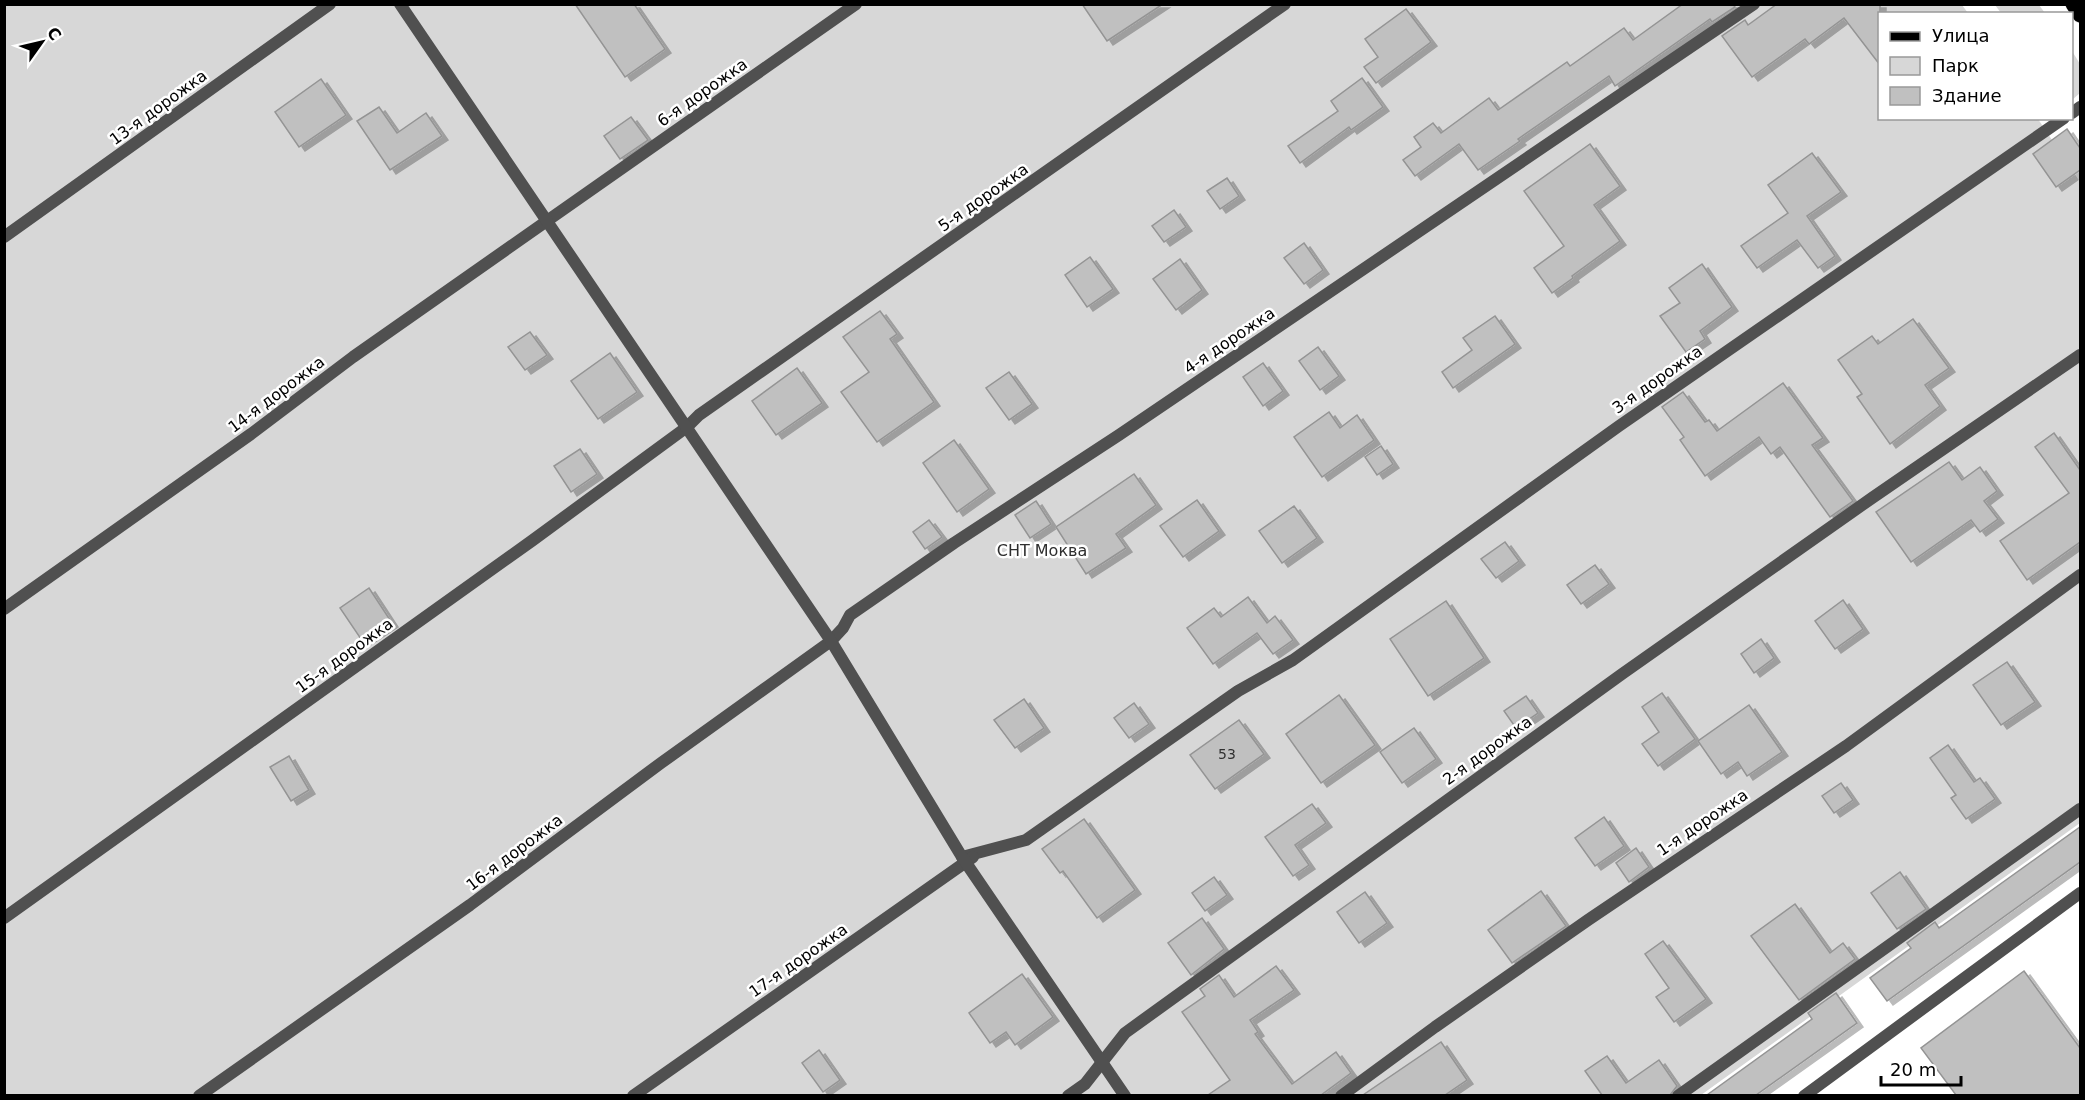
<svg xmlns="http://www.w3.org/2000/svg" width="2085" height="1100" font-family="'DejaVu Sans',sans-serif">
	<style>
		.green { fill: #d7d7d7 }
		.building { fill: #c0c0c0; stroke: #949494; stroke-width: 1.5; filter: url(#shadow) }
		.lines { fill: none; stroke-linecap: round; stroke-linejoin: round }
		.primary-casing { stroke: #dbdbdb; stroke-width: 16 }
		.lane { stroke: #505050; stroke-width: 12 }
		.street { stroke: #505050; stroke-width: 12 }
		.primary { stroke: #000; stroke-width: 15 }
		.labels { text-anchor: middle; stroke-width: 5; stroke-linejoin: round; paint-order: stroke }
		.number-label { font-size: 14px; fill: #303030 }
		.street-label { font-size: 16px; fill: #000; stroke: #fff }
		.park-label { font-size: 16px; fill: #2e2e2e; stroke: #fff }
	</style>
	<defs>
		<filter id="shadow"><feDropShadow dx="6" dy="4" stdDeviation="0" flood-color="#0004"/></filter>
	</defs>
	<rect width="100%" height="100%" fill="#fff"/>
	<g class="green">
		<path d="M5,5H1962L1968,13L1880,14V118L2038,119L2080,182V823L1701,1095L5,1096Z"/>
		<path d="M1995,5H2039L2045,13H2001Z"/>
		<path d="M2072,51L2080,64V93L2072,100Z"/>
	</g>
	<g class="building">
		<path d="M575,4H634L665,49L625,77Z"/>
		<path d="M1082,4H1163L1107,41Z"/>
		<path d="M1683,4H1733L1735,7L1712,22L1710,19L1615,86L1609,76L1518,139L1520,141L1478,170L1459,144L1415,176L1403,160L1421,147L1414,137L1433,123L1441,133L1489,98L1498,110L1567,62L1570,66L1624,28L1633,40Z"/>
		<path d="M1777,4H1880V65L1844,18L1809,44L1805,39L1752,77L1722,36L1745,20L1748,25Z"/>
		<path d="M1406,9L1431,42L1376,83L1364,67L1378,57L1365,39Z"/>
		<path d="M1362,78L1383,107L1351,130L1349,127L1300,163L1288,146L1338,111L1331,101Z"/>
		<path d="M321,79L346,115L299,147L275,112Z"/>
		<path d="M379,107L397,133L426,113L442,136L390,170L357,121Z"/>
		<path d="M631,117L648,140L620,159L604,136Z"/>
		<path d="M2067,129L2080,148V170L2056,187L2033,154Z"/>
		<path d="M1590,144L1620,186L1594,205L1620,241L1572,276L1573,278L1552,293L1534,268L1564,246L1524,191Z"/>
		<path d="M1812,153L1841,192L1807,216L1835,256L1818,268L1797,240L1757,268L1741,246L1788,213L1768,185Z"/>
		<path d="M1227,178L1239,196L1220,209L1207,191Z"/>
		<path d="M1174,210L1186,227L1164,242L1152,226Z"/>
		<path d="M1304,243L1323,270L1304,284L1284,258Z"/>
		<path d="M1090,257L1113,289L1087,307L1065,275Z"/>
		<path d="M1180,259L1202,290L1176,310L1153,279Z"/>
		<path d="M1702,264L1732,307L1700,331L1705,339L1686,352L1660,316L1680,303L1669,288Z"/>
		<path d="M880,311L897,334L890,339L934,402L877,442L841,392L869,372L843,337Z"/>
		<path d="M1495,316L1515,344L1453,388L1442,372L1472,350L1463,338Z"/>
		<path d="M1913,319L1949,368L1925,385L1940,406L1890,444L1857,397L1862,394L1838,360L1872,336L1878,344Z"/>
		<path d="M530,332L547,355L525,370L508,347Z"/>
		<path d="M1318,347L1339,376L1320,390L1299,361Z"/>
		<path d="M610,353L637,392L598,419L571,381Z"/>
		<path d="M1263,363L1283,391L1263,406L1243,377Z"/>
		<path d="M797,368L822,403L776,435L752,401Z"/>
		<path d="M1009,372L1032,404L1009,420L986,388Z"/>
		<path d="M1783,383L1823,438L1812,445L1853,501L1830,517L1780,447L1771,454L1759,437L1705,476L1680,440L1684,437L1662,407L1683,392L1705,422L1709,420L1717,431Z"/>
		<path d="M1329,412L1340,428L1357,415L1374,440L1322,477L1294,437Z"/>
		<path d="M2054,433L2080,470V542L2027,580L2000,541L2069,493L2035,447Z"/>
		<path d="M954,440L989,489L957,512L923,463Z"/>
		<path d="M1381,446L1393,464L1377,475L1365,457Z"/>
		<path d="M580,449L597,474L571,492L554,466Z"/>
		<path d="M1949,462L1962,480L1980,467L1997,491L1984,501L1998,519L1980,532L1971,520L1911,562L1876,512Z"/>
		<path d="M1134,474L1156,505L1116,534L1126,548L1086,574L1056,527Z"/>
		<path d="M1197,500L1219,531L1183,557L1160,526Z"/>
		<path d="M1036,501L1051,524L1030,538L1015,515Z"/>
		<path d="M1294,506L1317,538L1282,563L1259,531Z"/>
		<path d="M929,520L942,537L925,549L913,532Z"/>
		<path d="M1505,542L1519,561L1496,578L1481,559Z"/>
		<path d="M1595,565L1609,584L1581,604L1567,585Z"/>
		<path d="M369,588L392,623L363,642L340,608Z"/>
		<path d="M1248,597L1267,623L1275,616L1293,640L1273,654L1257,633L1213,664L1187,628L1214,608L1221,617Z"/>
		<path d="M1843,600L1863,629L1835,649L1815,621Z"/>
		<path d="M1446,601L1484,658L1428,696L1390,639Z"/>
		<path d="M1761,639L1774,658L1754,673L1741,654Z"/>
		<path d="M2007,662L2035,702L2001,725L1973,685Z"/>
		<path d="M1662,693L1695,739L1658,766L1642,744L1659,732L1642,707Z"/>
		<path d="M1339,695L1375,745L1321,783L1286,734Z"/>
		<path d="M1526,696L1538,713L1516,728L1504,711Z"/>
		<path d="M1024,699L1044,728L1015,748L994,720Z"/>
		<path d="M1134,703L1149,724L1129,738L1114,718Z"/>
		<path d="M1749,705L1782,752L1747,776L1738,762L1721,774L1698,741Z"/>
		<path d="M1239,720L1264,754L1215,789L1190,755Z"/>
		<path d="M1414,728L1436,759L1402,783L1380,752Z"/>
		<path d="M1948,745L1974,782L1980,778L1995,799L1966,819L1951,798L1956,795L1930,758Z"/>
		<path d="M289,756L309,790L291,801L270,767Z"/>
		<path d="M1841,783L1853,800L1834,813L1822,796Z"/>
		<path d="M1312,804L1326,823L1295,845L1309,865L1293,876L1265,837Z"/>
		<path d="M1604,817L1624,846L1595,866L1575,838Z"/>
		<path d="M1084,819L1135,890L1097,918L1063,871L1060,873L1042,849Z"/>
		<path d="M2080,827V862L1887,1001L1870,978L1911,948L1907,943L1935,922L1939,928Z"/>
		<path d="M1636,848L1649,867L1629,882L1616,863Z"/>
		<path d="M1900,872L1926,909L1897,929L1871,893Z"/>
		<path d="M1214,877L1227,895L1205,911L1192,893Z"/>
		<path d="M1541,891L1566,926L1512,963L1488,930Z"/>
		<path d="M1365,892L1387,923L1359,943L1337,912Z"/>
		<path d="M1795,904L1830,953L1843,943L1855,959L1799,1000L1751,936Z"/>
		<path d="M1202,918L1224,949L1191,975L1168,943Z"/>
		<path d="M1663,941L1706,999L1674,1022L1656,997L1669,988L1645,954Z"/>
		<path d="M1276,966L1294,990L1250,1020L1258,1032L1255,1034L1292,1084L1336,1052L1351,1073L1321,1095H1208L1230,1080L1182,1012L1205,996L1200,989L1219,975L1234,997Z"/>
		<path d="M2024,971L2080,1048V1095H1956L1921,1048Z"/>
		<path d="M1022,974L1053,1017L1015,1045L1006,1032L990,1043L969,1013Z"/>
		<path d="M1836,993L1857,1023L1756,1095H1707L1812,1019L1808,1013Z"/>
		<path d="M1441,1042L1467,1080L1445,1095H1363Z"/>
		<path d="M819,1050L840,1080L823,1092L802,1063Z"/>
		<path d="M1607,1056L1626,1083L1659,1060L1677,1086L1670,1095H1602L1585,1071Z"/>
	</g>
	<g class="lines">
		<defs>
			<path id="primary" d="M2073,4L2080,15"/>
		</defs>
		<use href="#primary" class="primary-casing"/>
		<g class="lane">
			<path d="M2072,113L2080,107"/>
			<path d="M4,609L251,434L353,357L856,4"/>
			<path d="M962,857L1026,840L1238,691L1293,660L1619,426L2064,118"/>
			<path d="M4,918L533,540L687,427L699,415L1285,4"/>
			<path d="M199,1096L470,905L661,763L831,641L843,628L850,615L954,543L1119,435L1754,4"/>
			<path d="M633,1096L973,857"/>
			<path d="M1068,1096L1085,1084L1125,1033L1622,674L1872,498L2080,355"/>
			<path d="M1341,1096L1435,1027L1588,920L1846,746L2080,575"/>
			<path d="M1678,1096L2080,809"/>
			<path d="M1804,1096L2080,893"/>
		</g>
		<g class="street">
			<path d="M400,4L831,641L962,857L1125,1096"/>
			<path d="M4,237L330,4"/>
		</g>
		<use href="#primary" class="primary"/>
	</g>
	<g class="labels">
		<g class="number-label">
			<text x="1227" y="759">53</text>
		</g>
		<g class="street-label">
			<text transform="translate(702 92) rotate(-35)" y="6">6-я дорожка</text>
			<text transform="translate(158 107) rotate(-36)" y="6">13-я дорожка</text>
			<text transform="translate(983 197) rotate(-35)" y="6">5-я дорожка</text>
			<text transform="translate(1229 340) rotate(-34)" y="6">4-я дорожка</text>
			<text transform="translate(1657 379) rotate(-35)" y="6">3-я дорожка</text>
			<text transform="translate(276 394) rotate(-37)" y="6">14-я дорожка</text>
			<text transform="translate(344 655) rotate(-36)" y="6">15-я дорожка</text>
			<text transform="translate(1487 750) rotate(-36)" y="6">2-я дорожка</text>
			<text transform="translate(1702 822) rotate(-34)" y="6">1-я дорожка</text>
			<text transform="translate(514 852) rotate(-37)" y="6">16-я дорожка</text>
			<text transform="translate(798 960) rotate(-35)" y="6">17-я дорожка</text>
		</g>
		<g class="park-label">
			<text x="1042" y="556">СНТ Моква</text>
		</g>
	</g>
	<rect width="2085" height="1100" fill="none" stroke="#000000" stroke-width="12"/>
	<rect x="1878" y="12" width="195" height="108" fill="#ffffff" stroke="#999999" stroke-width="1.5"/>
	<rect x="1890" y="32" width="30" height="9" fill="#000000" stroke="#999999" stroke-width="1.5"/>
	<text x="1932" y="42" font-size="18" fill="#000000">Улица</text>
	<rect x="1890" y="57" width="30" height="18" fill="#d7d7d7" stroke="#999999" stroke-width="1.5"/>
	<text x="1932" y="72" font-size="18" fill="#000000">Парк</text>
	<rect x="1890" y="87" width="30" height="18" fill="#c0c0c0" stroke="#999999" stroke-width="1.5"/>
	<text x="1932" y="102" font-size="18" fill="#000000">Здание</text>
	<g transform="translate(42 42) rotate(56)" stroke="#ffffff" stroke-width="4.5" paint-order="stroke">
	<path d="M0-4.5L10 22L0 15L-10 22Z" fill="#000000"/>
	<text y="-9" font-size="16" font-weight="bold" text-anchor="middle" fill="#000000">С</text>
	</g>
	<path d="M1881 1076v9h80v-9" fill="none" stroke="#000000" stroke-width="3"/>
	<text x="1890" y="1076" font-size="18" fill="#000000" stroke="#ffffff" stroke-width="4.5" paint-order="stroke">20 m</text>
</svg>
